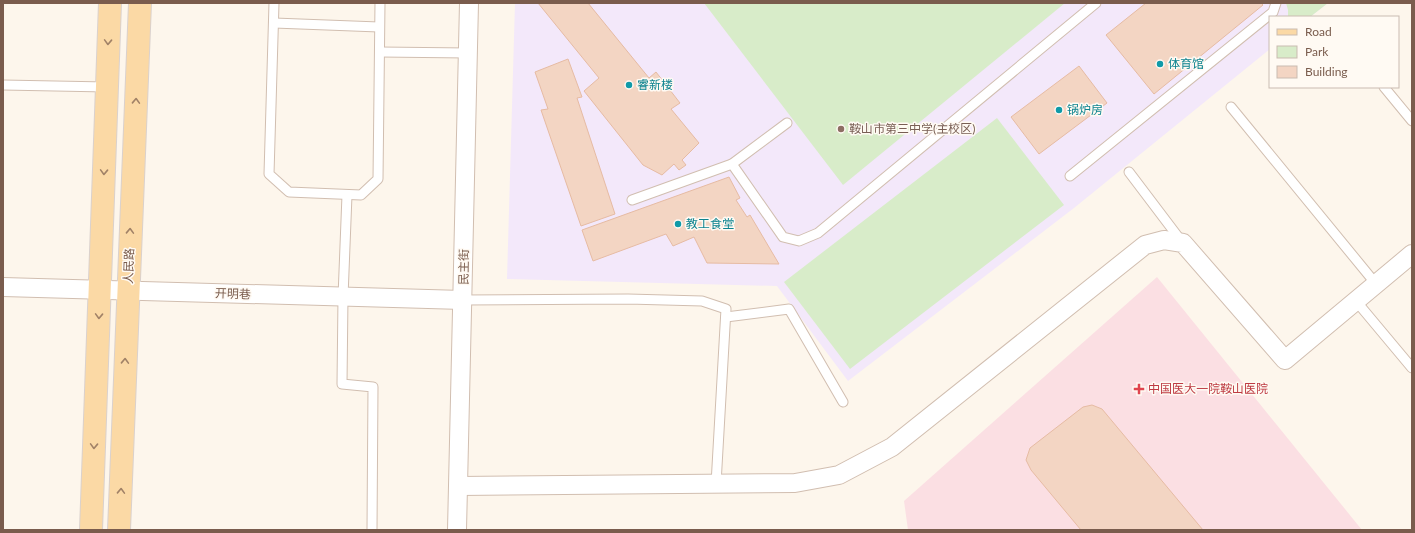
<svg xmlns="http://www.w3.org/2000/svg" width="1415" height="533" font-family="Lato,'Noto Sans SC',sans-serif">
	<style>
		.education { fill: #f3e8fa }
		.medical { fill: #fbdfe3 }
		.green { fill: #d8ecc9 }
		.building { fill: #f3d5c3; stroke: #e6bba3 }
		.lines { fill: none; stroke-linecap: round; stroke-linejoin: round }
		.lane-casing { stroke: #d1beb0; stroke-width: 11 }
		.street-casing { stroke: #d1beb0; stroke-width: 20 }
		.primary-casing { stroke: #dad1cd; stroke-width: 24 }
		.lane { stroke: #fff; stroke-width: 9 }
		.street { stroke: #fff; stroke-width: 18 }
		.primary { stroke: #fbd9a5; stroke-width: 22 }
		.oneway { stroke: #a18267 }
		.culture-dot { fill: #0f9aa8; stroke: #fffaf3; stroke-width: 1.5 }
		.education-dot { fill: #8d6e63; stroke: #fffaf3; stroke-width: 1.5 }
		.health-dot { fill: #e0444e; stroke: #fffaf3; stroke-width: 1.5 }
		.labels { text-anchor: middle; stroke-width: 3; stroke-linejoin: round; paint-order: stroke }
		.culture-label { font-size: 12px; fill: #0d838f; stroke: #fffaf3; text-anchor: start }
		.education-label { font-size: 12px; fill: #785e54; stroke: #fffaf3; text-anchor: start }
		.street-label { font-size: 12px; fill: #7a5c4d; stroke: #fffaf3 }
		.health-label { font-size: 12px; fill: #be3a42; stroke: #fffaf3; text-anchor: start }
	</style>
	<rect width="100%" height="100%" fill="#fdf6ec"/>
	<path class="education" d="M515,3H1328L1310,17H1270V49L1074,208L848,381L777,286L507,279Z"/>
	<path class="medical" d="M1157,277L1362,530H908L904,501Z"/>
	<g class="green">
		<path d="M704,3H1065L843,185Z"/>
		<path d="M1286,3H1328L1310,17H1288V10Z"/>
		<path d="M997,118L1064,205L850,369L784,282Z"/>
	</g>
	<g class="building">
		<path d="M538,3H588L649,78L656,72L680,103L671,109L699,143L682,160L686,165L679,170L674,164L662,175L643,165L584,91L599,78Z"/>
		<path d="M1146,3H1261L1263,5L1154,94L1106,35Z"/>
		<path d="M568,59L582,97L577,98L615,214L581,226L541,110L548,109L535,72Z"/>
		<path d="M1079,66L1107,103L1039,154L1011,117Z"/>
		<path d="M729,177L740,198L736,200L747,217L750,215L779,264L707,263L694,237L673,246L666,234L593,261L582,230Z"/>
		<path d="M1092,405L1102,409L1203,530H1081L1031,470L1026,460L1030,448L1083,407Z"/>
	</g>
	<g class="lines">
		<defs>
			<g id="lane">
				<path d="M274,3L269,174L289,192L361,195L378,179L380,3"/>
				<path d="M274,23L379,27"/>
				<path d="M380,52L468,53"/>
				<path d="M3,85L107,87"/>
				<path d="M1384,87L1412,121"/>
				<path d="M1231,107L1376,284"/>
				<path d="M732,164L787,123"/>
				<path d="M1129,172L1182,242"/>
				<path d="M1070,176L1273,12L1276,3"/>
				<path d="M347,195L343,297L342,384L373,387L372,530"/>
				<path d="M632,200L732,164L783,237L799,241L818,233L1096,3"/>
				<path d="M463,300L628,299L702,301L726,309L716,484"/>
				<path d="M1356,301L1412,368"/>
				<path d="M726,317L789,309L843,402"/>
			</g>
			<g id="street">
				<path d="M3,287L463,300"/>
				<path d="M459,486L795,483L839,475L892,447L1145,245L1164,240L1183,243L1285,360L1412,254"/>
				<path d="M457,530L469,3"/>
			</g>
			<g id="primary">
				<path d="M91,530L110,3"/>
				<path d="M119,530L140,3"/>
			</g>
		</defs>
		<use href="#lane" class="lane-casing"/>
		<use href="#street" class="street-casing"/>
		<use href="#primary" class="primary-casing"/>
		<use href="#lane" class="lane"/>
		<use href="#street" class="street"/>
		<use href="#primary" class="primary"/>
	</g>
	<defs><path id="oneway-chevron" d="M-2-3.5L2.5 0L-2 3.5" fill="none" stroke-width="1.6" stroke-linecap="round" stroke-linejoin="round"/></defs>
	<g class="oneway">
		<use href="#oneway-chevron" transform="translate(108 42) rotate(92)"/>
		<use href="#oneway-chevron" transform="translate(136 101) rotate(-88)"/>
		<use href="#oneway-chevron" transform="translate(104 172) rotate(92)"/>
		<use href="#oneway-chevron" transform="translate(130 231) rotate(-88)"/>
		<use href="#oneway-chevron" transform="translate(99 316) rotate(92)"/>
		<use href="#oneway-chevron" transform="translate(125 361) rotate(-88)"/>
		<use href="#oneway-chevron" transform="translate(94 446) rotate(92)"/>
		<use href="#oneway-chevron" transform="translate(121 491) rotate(-88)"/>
	</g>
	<g class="culture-dot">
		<circle cx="1160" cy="64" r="4"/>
		<circle cx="629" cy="85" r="4"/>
		<circle cx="1059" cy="110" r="4"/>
		<circle cx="678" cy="224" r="4"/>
	</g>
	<circle class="education-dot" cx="841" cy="129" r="4"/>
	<path class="health-dot" d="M1137 383h4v4h4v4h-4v4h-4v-4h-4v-4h4z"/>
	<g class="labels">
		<g class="culture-label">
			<text x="1168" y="68">体育馆</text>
			<text x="637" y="89">睿新楼</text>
			<text x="1067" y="114">锅炉房</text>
			<text x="686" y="228">教工食堂</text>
		</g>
		<g class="education-label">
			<text x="849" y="133">鞍山市第三中学(主校区)</text>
		</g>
		<g class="street-label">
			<text transform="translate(129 266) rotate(-88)" y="4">人民路</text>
			<text transform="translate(464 267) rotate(-89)" y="4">民主街</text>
			<text transform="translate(233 294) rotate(2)" y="4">开明巷</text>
		</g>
		<g class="health-label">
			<text x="1148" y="393">中国医大一院鞍山医院</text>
		</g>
	</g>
	<rect width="1415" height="533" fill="none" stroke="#7a5c4d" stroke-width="8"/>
	<rect x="1269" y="16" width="130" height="72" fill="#fffaf3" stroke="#cabbb1"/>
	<rect x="1277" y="29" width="20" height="6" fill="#fbd9a5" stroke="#cabbb1"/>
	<text x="1305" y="36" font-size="12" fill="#7a5c4d">Road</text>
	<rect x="1277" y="46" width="20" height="12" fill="#d8ecc9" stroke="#cabbb1"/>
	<text x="1305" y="56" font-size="12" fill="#7a5c4d">Park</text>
	<rect x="1277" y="66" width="20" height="12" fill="#f3d5c3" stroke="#cabbb1"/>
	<text x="1305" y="76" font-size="12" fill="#7a5c4d">Building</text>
</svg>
